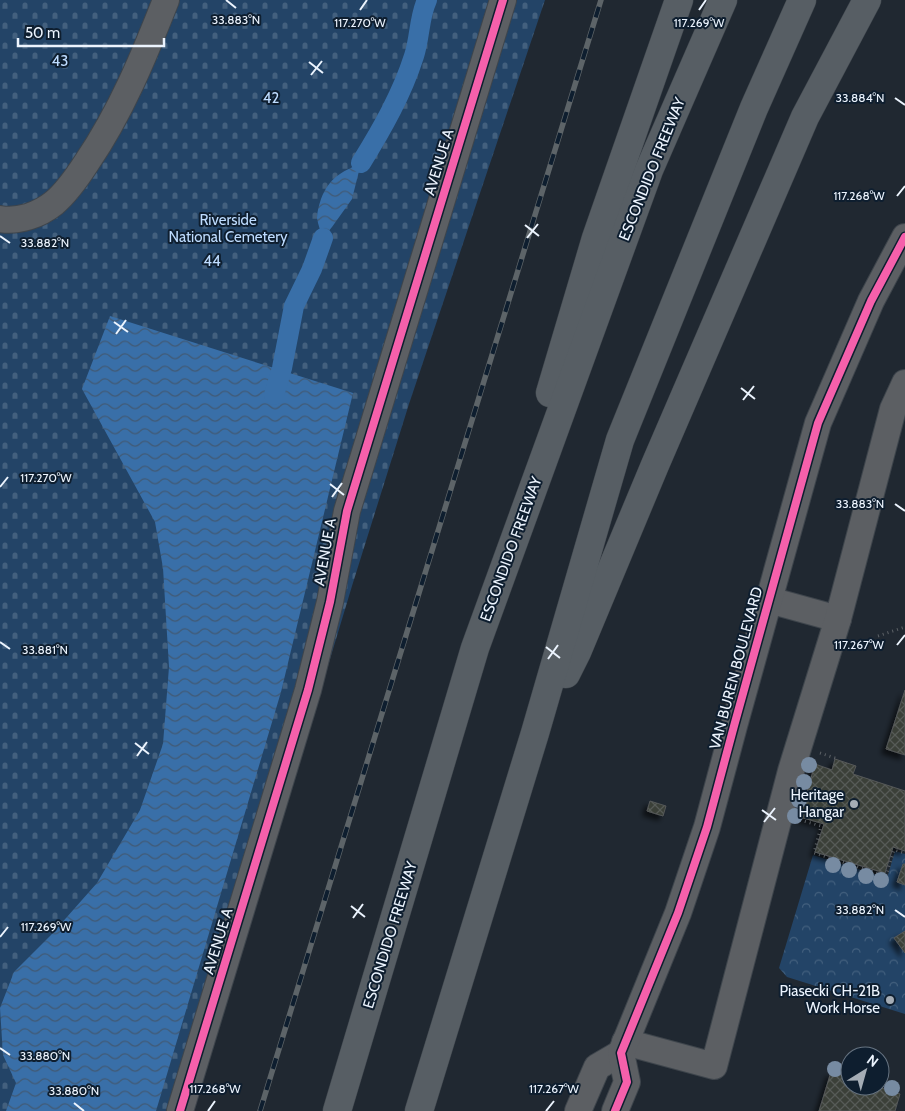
<svg xmlns="http://www.w3.org/2000/svg" width="905" height="1111" font-family="Cabin,sans-serif">
	<style>
		.cemetery { fill: url(#cemetery-stones) }
		.park { fill: url(#park-crowns) }
		.water { fill: url(#water-waves) }
		.lines { fill: none; stroke-linecap: round; stroke-linejoin: round }
		.canal { stroke: #396fa8; stroke-width: 20 }
		.building { fill: url(#building-cross-hatch); stroke: #555858; filter: url(#shadow) }
		.minor-casing { stroke: #3e454c; stroke-width: 28 }
		.highway-casing { stroke: #3e454c; stroke-width: 29 }
		.path { stroke: #5d6267; stroke-width: 3; stroke-dasharray: 1 4; stroke-linecap: butt }
		.minor { stroke: #5c5f63; stroke-width: 26 }
		.highway { stroke: #575e64; stroke-width: 28 }
		.rail-casing { stroke: #5d6468; stroke-width: 5.5 }
		.rail { stroke: #0e1e2f; stroke-width: 4; stroke-dasharray: 11; stroke-linecap: butt }
		.cycleway-casing { stroke: #0e1e2f; stroke-width: 11 }
		.cycleway { stroke: #f560ab; stroke-width: 8 }
		.tree { fill: #778ba2 }
		.ticks { fill: none; stroke: #ecf4fe; stroke-width: 2 }
		.poi-dot { fill: #a5adb6; stroke: #0e1e2f; stroke-width: 2 }
		.labels { text-anchor: middle; stroke-width: 4; stroke-linejoin: round; paint-order: stroke }
		.park-label { font-size: 15px; fill: #bedcff; stroke: #0e1e2f }
		.street-label { font-size: 15px; fill: #ecf4fe; stroke: #0e1e2f }
		.poi-label { font-size: 15px; fill: #ecf4fe; stroke: #0e1e2f; text-anchor: end }
		.ticks-label { font-size: 12px; text-anchor: middle; fill: #ecf4fe; stroke: #0e1e2f; stroke-width: 4; stroke-linejoin: round; paint-order: stroke }
	</style>
	<defs>
		<pattern id="cemetery-stones" width="16" height="16" patternUnits="userSpaceOnUse" patternTransform="scale(1.25)"><rect width="16" height="16" fill="#234467"/><path d="M2 7V4a2 2 0 0 1 4 0v3zM10 15v-3a2 2 0 0 1 4 0v3z" fill="#43607e"/></pattern>
		<pattern id="park-crowns" width="20" height="18" patternUnits="userSpaceOnUse" patternTransform="scale(1.25)"><rect width="20" height="18" fill="#234467"/><path d="M2 6a3 3 0 1 1 6 0M12 15a3 3 0 1 1 6 0" fill="none" stroke="#43607e"/></pattern>
		<pattern id="water-waves" width="16" height="10" patternUnits="userSpaceOnUse" patternTransform="scale(1.25)"><rect width="16" height="10" fill="#396fa8"/><path d="M0 5q4-4 8 0t8 0" fill="none" stroke="#415a75"/></pattern>
		<pattern id="building-cross-hatch" width="8" height="8" patternUnits="userSpaceOnUse" patternTransform="scale(1.25)"><rect width="8" height="8" fill="#3a3f39"/><path d="M0 0l8 8M0 8l8-8" fill="none" stroke="#575b57"/></pattern>
		<filter id="shadow"><feDropShadow dx="-4.5" dy="4.5" stdDeviation="2.5" flood-color="#0009"/></filter>
	</defs>
	<rect width="100%" height="100%" fill="#202831"/>
	<path class="cemetery" d="M0,0H545L409,404L352,586L194,1111H0Z"/>
	<path class="park" d="M895,851L905,854V1014L787,977L779,968L813,855L887,878Z"/>
	<g class="water">
		<path d="M361,163L352,199L332,227L323,238C321,232 318,225 317,218C317,212 319,205 321,199C330,177 340,173 361,163Z"/>
		<path d="M110,316L353,393L281,692L156,1111H6L16,1083L3,1055L0,1008L14,972L51,935L97,883L140,810L163,744L169,667L163,568L155,522L82,389Z"/>
	</g>
	<g class="lines">
		<g class="canal">
			<path d="M361,163C382,129 402,94 414,56C420,38 419,17 427,0"/>
			<path d="M274,395L282,368L294,306L312,269L323,238"/>
		</g>
	</g>
	<g class="building">
		<path d="M905,690V755L886,749Z"/>
		<path d="M835,759L856,766L853,774L905,791V851L893,847L885,873L815,852L824,824L800,817L815,764L832,770Z"/>
		<path d="M650,801L666,806L663,816L647,811Z"/>
		<path d="M903,864H905V885L897,882Z"/>
		<path d="M905,931V953L894,938Z"/>
		<path d="M831,1072L850,1078V1086H875L900,1094L895,1111H819Z"/>
	</g>
	<g class="lines">
		<defs>
			<g id="minor">
				<path d="M0,219C19,222 39,215 54,203C67,192 78,176 87,162C121,112 144,56 166,0"/>
				<path d="M769,600L838,619"/>
				<path d="M625,1042L714,1066L791,771L838,619L893,409L905,383"/>
				<path d="M180,1111L308,690L330,602L347,511L503,0"/>
				<path d="M578,1111L597,1067L621,1053"/>
				<path d="M615,1111L627,1082L621,1053L678,913L707,827L734,726L818,423L871,301L905,237"/>
			</g>
			<g id="highway">
				<path d="M550,393L596,238L679,0"/>
				<path d="M566,674L577,652L655,465L805,117L867,0"/>
				<path d="M337,1111L475,648L649,170L723,0"/>
				<path d="M419,1111L535,733L620,440L754,108L802,0"/>
			</g>
		</defs>
		<use href="#minor" class="minor-casing"/>
		<use href="#highway" class="highway-casing"/>
		<g class="path">
			<path d="M878,636L905,627"/>
			<path d="M820,753L838,759"/>
			<path d="M800,820L821,826L814,853L886,876L894,850L905,853"/>
		</g>
		<use href="#minor" class="minor"/>
		<use href="#highway" class="highway"/>
		<defs>
			<path id="rail" d="M260,1111L601,0"/>
		</defs>
		<use href="#rail" class="rail-casing"/>
		<use href="#rail" class="rail"/>
		<defs>
			<g id="cycleway">
				<path d="M180,1111L308,690L330,602L347,511L503,0"/>
				<path d="M615,1111L627,1082L621,1053L678,913L707,827L734,726L818,423L871,301L905,237"/>
			</g>
		</defs>
		<use href="#cycleway" class="cycleway-casing"/>
		<use href="#cycleway" class="cycleway"/>
	</g>
	<g class="tree">
		<circle cx="809" cy="765" r="8"/>
		<circle cx="804" cy="782" r="8"/>
		<circle cx="799" cy="800" r="8"/>
		<circle cx="795" cy="816" r="8"/>
		<circle cx="833" cy="865" r="8"/>
		<circle cx="849" cy="870" r="8"/>
		<circle cx="866" cy="876" r="8"/>
		<circle cx="881" cy="880" r="8"/>
		<circle cx="835" cy="1069" r="8"/>
		<circle cx="892" cy="1088" r="8"/>
	</g>
	<path class="ticks" d="M226,0L236,8M360,10L367,0M699,10L706,0M309,62L323,73M311,75L322,61M895,98L905,105M897,196L905,186M525,225L539,236M0,236L10,243M527,238L538,224M114,322L128,332M116,334L126,320M741,388L755,399M743,400L754,386M330,484L344,495M0,487L8,477M332,497L342,483M895,504L905,511M0,642L10,649M897,645L905,635M546,647L560,658M548,659L558,645M135,743L149,754M137,756L147,742M762,810L776,820M764,822L775,808M351,906L365,917M895,910L905,917M353,918L363,904M0,937L8,927M0,1048L10,1055M74,1103L84,1111M208,1111L215,1101M546,1111L554,1101"/>
	<g class="poi-dot">
		<circle cx="854" cy="804" r="5"/>
		<circle cx="890" cy="1000" r="5"/>
	</g>
	<g class="labels">
		<g class="park-label">
			<text x="60" y="66">43</text>
			<text x="271" y="103">42</text>
			<text x="228" y="225">Riverside<tspan x="228" dy="17">National Cemetery</tspan></text>
			<text x="212" y="266">44</text>
		</g>
		<g class="street-label">
			<text transform="translate(439 162) rotate(-73)" y="5">AVENUE A</text>
			<text transform="translate(652 169) rotate(-68)" y="5">ESCONDIDO FREEWAY</text>
			<text transform="translate(511 549) rotate(-70)" y="5">ESCONDIDO FREEWAY</text>
			<text transform="translate(325 552) rotate(-80)" y="5">AVENUE A</text>
			<text transform="translate(736 668) rotate(-75)" y="5">VAN BUREN BOULEVARD</text>
			<text transform="translate(390 935) rotate(-73)" y="5">ESCONDIDO FREEWAY</text>
			<text transform="translate(218 941) rotate(-73)" y="5">AVENUE A</text>
		</g>
		<g class="poi-label">
			<text x="844" y="800">Heritage<tspan x="844" dy="17">Hangar</tspan></text>
			<text x="880" y="996">Piasecki CH-21B<tspan x="880" dy="17">Work Horse</tspan></text>
		</g>
	</g>
	<g class="ticks-label">
		<text x="236" y="24">33.883°N</text>
		<text x="360" y="27">117.270°W</text>
		<text x="699" y="27">117.269°W</text>
		<text x="860" y="102">33.884°N</text>
		<text x="859" y="200">117.268°W</text>
		<text x="45" y="247">33.882°N</text>
		<text x="46" y="482">117.270°W</text>
		<text x="860" y="508">33.883°N</text>
		<text x="859" y="649">117.267°W</text>
		<text x="45" y="654">33.881°N</text>
		<text x="860" y="914">33.882°N</text>
		<text x="46" y="931">117.269°W</text>
		<text x="45" y="1060">33.880°N</text>
		<text x="215" y="1093">117.268°W</text>
		<text x="554" y="1093">117.267°W</text>
		<text x="74" y="1095">33.880°N</text>
	</g>
	<g transform="translate(865 1071) rotate(37)"><circle r="24" fill="#0e1e2f" stroke="#677482"/>
	<path d="M0-4L9 19L0 12L-9 19Z" fill="#a5adb6"/>
	<text y="-8" font-size="14" font-weight="bold" text-anchor="middle" fill="#ecf4fe">N</text>
	</g>
	<path d="M18 38v8h146v-8" fill="none" stroke="#ecf4fe" stroke-width="2.5"/>
	<text x="25" y="38" font-size="15" fill="#ecf4fe" stroke="#0e1e2f" stroke-width="4" paint-order="stroke">50 m</text>
</svg>
